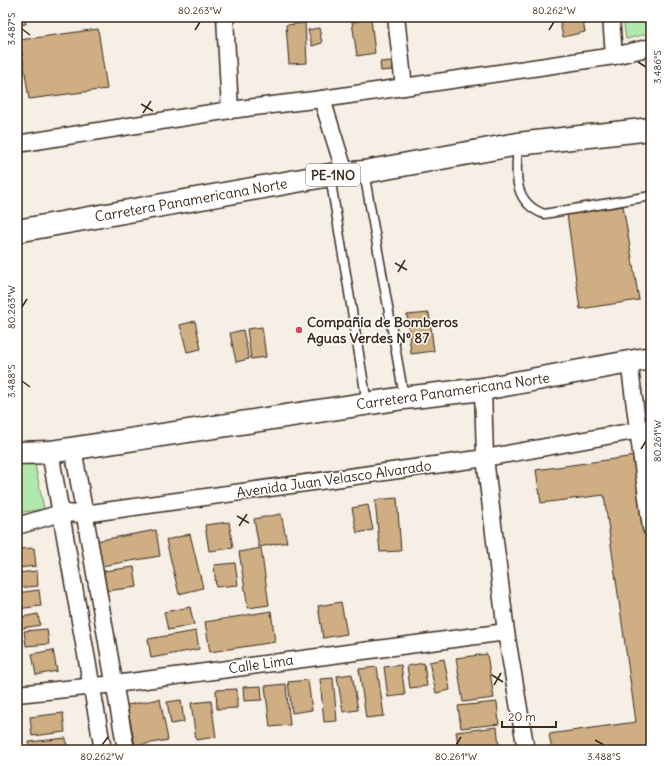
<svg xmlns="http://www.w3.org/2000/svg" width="668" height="767" font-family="Delius,sans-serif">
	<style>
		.green { fill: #b1e9ac; stroke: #768a65 }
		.building { fill: #ceae82; stroke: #3b2a1e }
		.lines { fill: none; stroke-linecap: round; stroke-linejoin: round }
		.service-casing { stroke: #3b2a1e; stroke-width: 11 }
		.minor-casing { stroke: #3b2a1e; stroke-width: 19 }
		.primary-casing { stroke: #3b2a1e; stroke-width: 25 }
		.service { stroke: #fff; stroke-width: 8 }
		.minor { stroke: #fff; stroke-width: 16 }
		.primary { stroke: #fff; stroke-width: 22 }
		.ticks { fill: none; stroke: #3b2a1e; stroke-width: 1.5 }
		.poi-dot { fill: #d1495b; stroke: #fff; stroke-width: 1.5 }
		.labels { text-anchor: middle; stroke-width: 3; stroke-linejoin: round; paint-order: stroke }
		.shield { fill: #fff; stroke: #766a62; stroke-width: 1 }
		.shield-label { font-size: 13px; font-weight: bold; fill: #3b2a1e }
		.street-label { font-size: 14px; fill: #3b2a1e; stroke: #fff }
		.poi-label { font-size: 14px; font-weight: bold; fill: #3b2a1e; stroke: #fff; text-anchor: start }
		.neatline { fill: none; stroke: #3b2a1e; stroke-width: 1.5 }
		.ticks-label { font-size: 10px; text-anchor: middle; fill: #3b2a1e }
	</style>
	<rect width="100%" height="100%" fill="#f5efe6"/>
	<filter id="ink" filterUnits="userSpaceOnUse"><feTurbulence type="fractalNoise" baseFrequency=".025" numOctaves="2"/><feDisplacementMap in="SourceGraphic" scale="8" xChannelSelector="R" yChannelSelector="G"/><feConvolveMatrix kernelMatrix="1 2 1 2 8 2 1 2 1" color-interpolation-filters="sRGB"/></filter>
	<g filter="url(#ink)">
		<g class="green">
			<path d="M623,17H651V33L626,39Z"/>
			<path d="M17,464L35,465L44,509L17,513Z"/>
		</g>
		<g class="building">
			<path d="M17,17H25L26,24L17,25Z"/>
			<path d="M559,17H582L585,32L563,37Z"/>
			<path d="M371,19L375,53L357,56L352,22Z"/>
			<path d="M305,23L307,63L289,64L286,25Z"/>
			<path d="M319,28L322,43L312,46L308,30Z"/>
			<path d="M98,29L107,89L29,99L20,40Z"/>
			<path d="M392,61L393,70L381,71L380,62Z"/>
			<path d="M623,206L639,300L580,309L567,214Z"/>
			<path d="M651,223V258L646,224Z"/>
			<path d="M429,313L434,351L411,354L407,315Z"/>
			<path d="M195,321L201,349L187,352L180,325Z"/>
			<path d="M262,327L266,357L251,359L247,329Z"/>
			<path d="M243,330L249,359L236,362L230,333Z"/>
			<path d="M635,456L651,575V747L630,750H552L549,734L636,722L604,495L541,503L536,470Z"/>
			<path d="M397,498L401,551L380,552L375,500Z"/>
			<path d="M368,505L373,530L357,533L352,508Z"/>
			<path d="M281,514L287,542L259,547L254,519Z"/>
			<path d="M229,522L233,548L209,551L205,525Z"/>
			<path d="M156,530L160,556L101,566L96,541Z"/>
			<path d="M190,534L203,588L179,594L166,540Z"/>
			<path d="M34,548L36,566L17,568V549Z"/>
			<path d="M261,548L269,605L248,608L239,552Z"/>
			<path d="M235,563L238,585L216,587L214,565Z"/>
			<path d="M134,567L137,587L106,591L104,571Z"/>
			<path d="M37,571L38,586L17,588V573Z"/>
			<path d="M39,590L41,606L17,609V593Z"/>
			<path d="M341,602L347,634L323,638L318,606Z"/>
			<path d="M190,607L194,625L168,630L164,612Z"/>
			<path d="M271,611L275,642L210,652L205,622Z"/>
			<path d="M38,614L40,625L17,629V618Z"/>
			<path d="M47,629L49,644L26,646L24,631Z"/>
			<path d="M196,631L199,649L151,658L148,639Z"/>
			<path d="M53,650L57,671L36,675L32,654Z"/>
			<path d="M487,654L494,698L463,702L456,658Z"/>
			<path d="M444,659L450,690L436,693L429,662Z"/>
			<path d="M424,663L427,686L410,688L407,666Z"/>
			<path d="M401,665L405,695L388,697L384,667Z"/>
			<path d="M377,667L384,716L366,718L359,669Z"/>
			<path d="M352,674L358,710L343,712L337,676Z"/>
			<path d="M333,678L337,721L324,722L320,679Z"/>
			<path d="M308,680L312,710L292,713L288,682Z"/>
			<path d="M286,684L290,725L270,727L265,686Z"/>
			<path d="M261,686L262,700L244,701L243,687Z"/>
			<path d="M237,689V708L217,709L216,690Z"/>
			<path d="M160,699L168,740L135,746L127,705Z"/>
			<path d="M181,700L184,722L171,724L167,702Z"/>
			<path d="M211,701L216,737L196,740L191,703Z"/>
			<path d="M497,702L499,724L461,728L458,706Z"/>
			<path d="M63,713L65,732L32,736L30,717Z"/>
			<path d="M497,727L499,746L459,750L456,732Z"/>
			<path d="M66,738L67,750H30L29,742Z"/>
		</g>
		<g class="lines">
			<defs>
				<g id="service">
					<path d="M518,144C516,173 512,202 544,214L651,196"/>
					<path d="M364,172L404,397"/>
					<path d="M330,176L367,403"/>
				</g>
				<g id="minor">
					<path d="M225,17L230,110"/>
					<path d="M396,17L404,87"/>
					<path d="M611,17L614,56"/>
					<path d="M322,99L345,173"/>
					<path d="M17,144L230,110L322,99L614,56L651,47"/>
					<path d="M629,361L651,528"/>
					<path d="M483,389L485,458L506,632L526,750"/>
					<path d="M73,448L126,750"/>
					<path d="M50,452L103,750"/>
					<path d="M17,526L61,513L84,514L485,458L651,428"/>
					<path d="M17,694L115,684L506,632"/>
				</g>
				<g id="primary">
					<path d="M17,231L330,175L364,172L518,144L651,129"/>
					<path d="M17,453L50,452L404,398L483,389L651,358"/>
				</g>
			</defs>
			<use href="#service" class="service-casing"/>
			<use href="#minor" class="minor-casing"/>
			<use href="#primary" class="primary-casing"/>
			<use href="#service" class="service"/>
			<use href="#minor" class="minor"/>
			<use href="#primary" class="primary"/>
		</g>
	</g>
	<path class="ticks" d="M22,29L30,35M195,30L200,22M549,30L554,22M638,62L646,67M141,104L153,111M143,113L151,101M395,263L407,270M398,272L405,260M22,307L27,299M22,381L30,387M641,449L646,441M237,516L249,523M239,526L247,514M492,675L503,682M494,685L501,673M595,740L604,745M102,745L108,737M456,745L461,737"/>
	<circle class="poi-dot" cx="299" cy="330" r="4"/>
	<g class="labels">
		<rect class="shield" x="306" y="164" width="54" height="22" rx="3"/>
		<g class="shield-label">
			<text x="333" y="180">PE-1NO</text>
		</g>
		<g class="street-label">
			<text transform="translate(191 200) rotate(-10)" y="5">Carretera Panamericana Norte</text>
			<text transform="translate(453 391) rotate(-8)" y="5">Carretera Panamericana Norte</text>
			<text transform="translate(334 479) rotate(-8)" y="5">Avenida Juan Velasco Alvarado</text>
			<text transform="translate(261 664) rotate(-8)" y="5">Calle Lima</text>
		</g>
		<g class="poi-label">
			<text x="307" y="327">Compañía de Bomberos<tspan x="307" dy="16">Aguas Verdes Nº 87</tspan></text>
		</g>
	</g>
	<rect width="668" height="767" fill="none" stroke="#fff" stroke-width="44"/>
	<path d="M502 721v6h54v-6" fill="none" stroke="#3b2a1e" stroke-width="2"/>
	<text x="508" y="721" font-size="12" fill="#3b2a1e" stroke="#ffffff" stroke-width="3" paint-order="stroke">20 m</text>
	<rect x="22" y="22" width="624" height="723" class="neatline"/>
	<g class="ticks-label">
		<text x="200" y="14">80.263°W</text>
		<text x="554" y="14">80.262°W</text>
		<text transform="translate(11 29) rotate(-90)" y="4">3.487°S</text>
		<text transform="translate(657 67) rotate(-90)" y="4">3.486°S</text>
		<text transform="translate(11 307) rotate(-90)" y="4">80.263°W</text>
		<text transform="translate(11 381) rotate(-90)" y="4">3.488°S</text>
		<text transform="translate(657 441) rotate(-90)" y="4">80.261°W</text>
		<text x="102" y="760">80.262°W</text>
		<text x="456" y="760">80.261°W</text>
		<text x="604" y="760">3.488°S</text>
	</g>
</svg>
